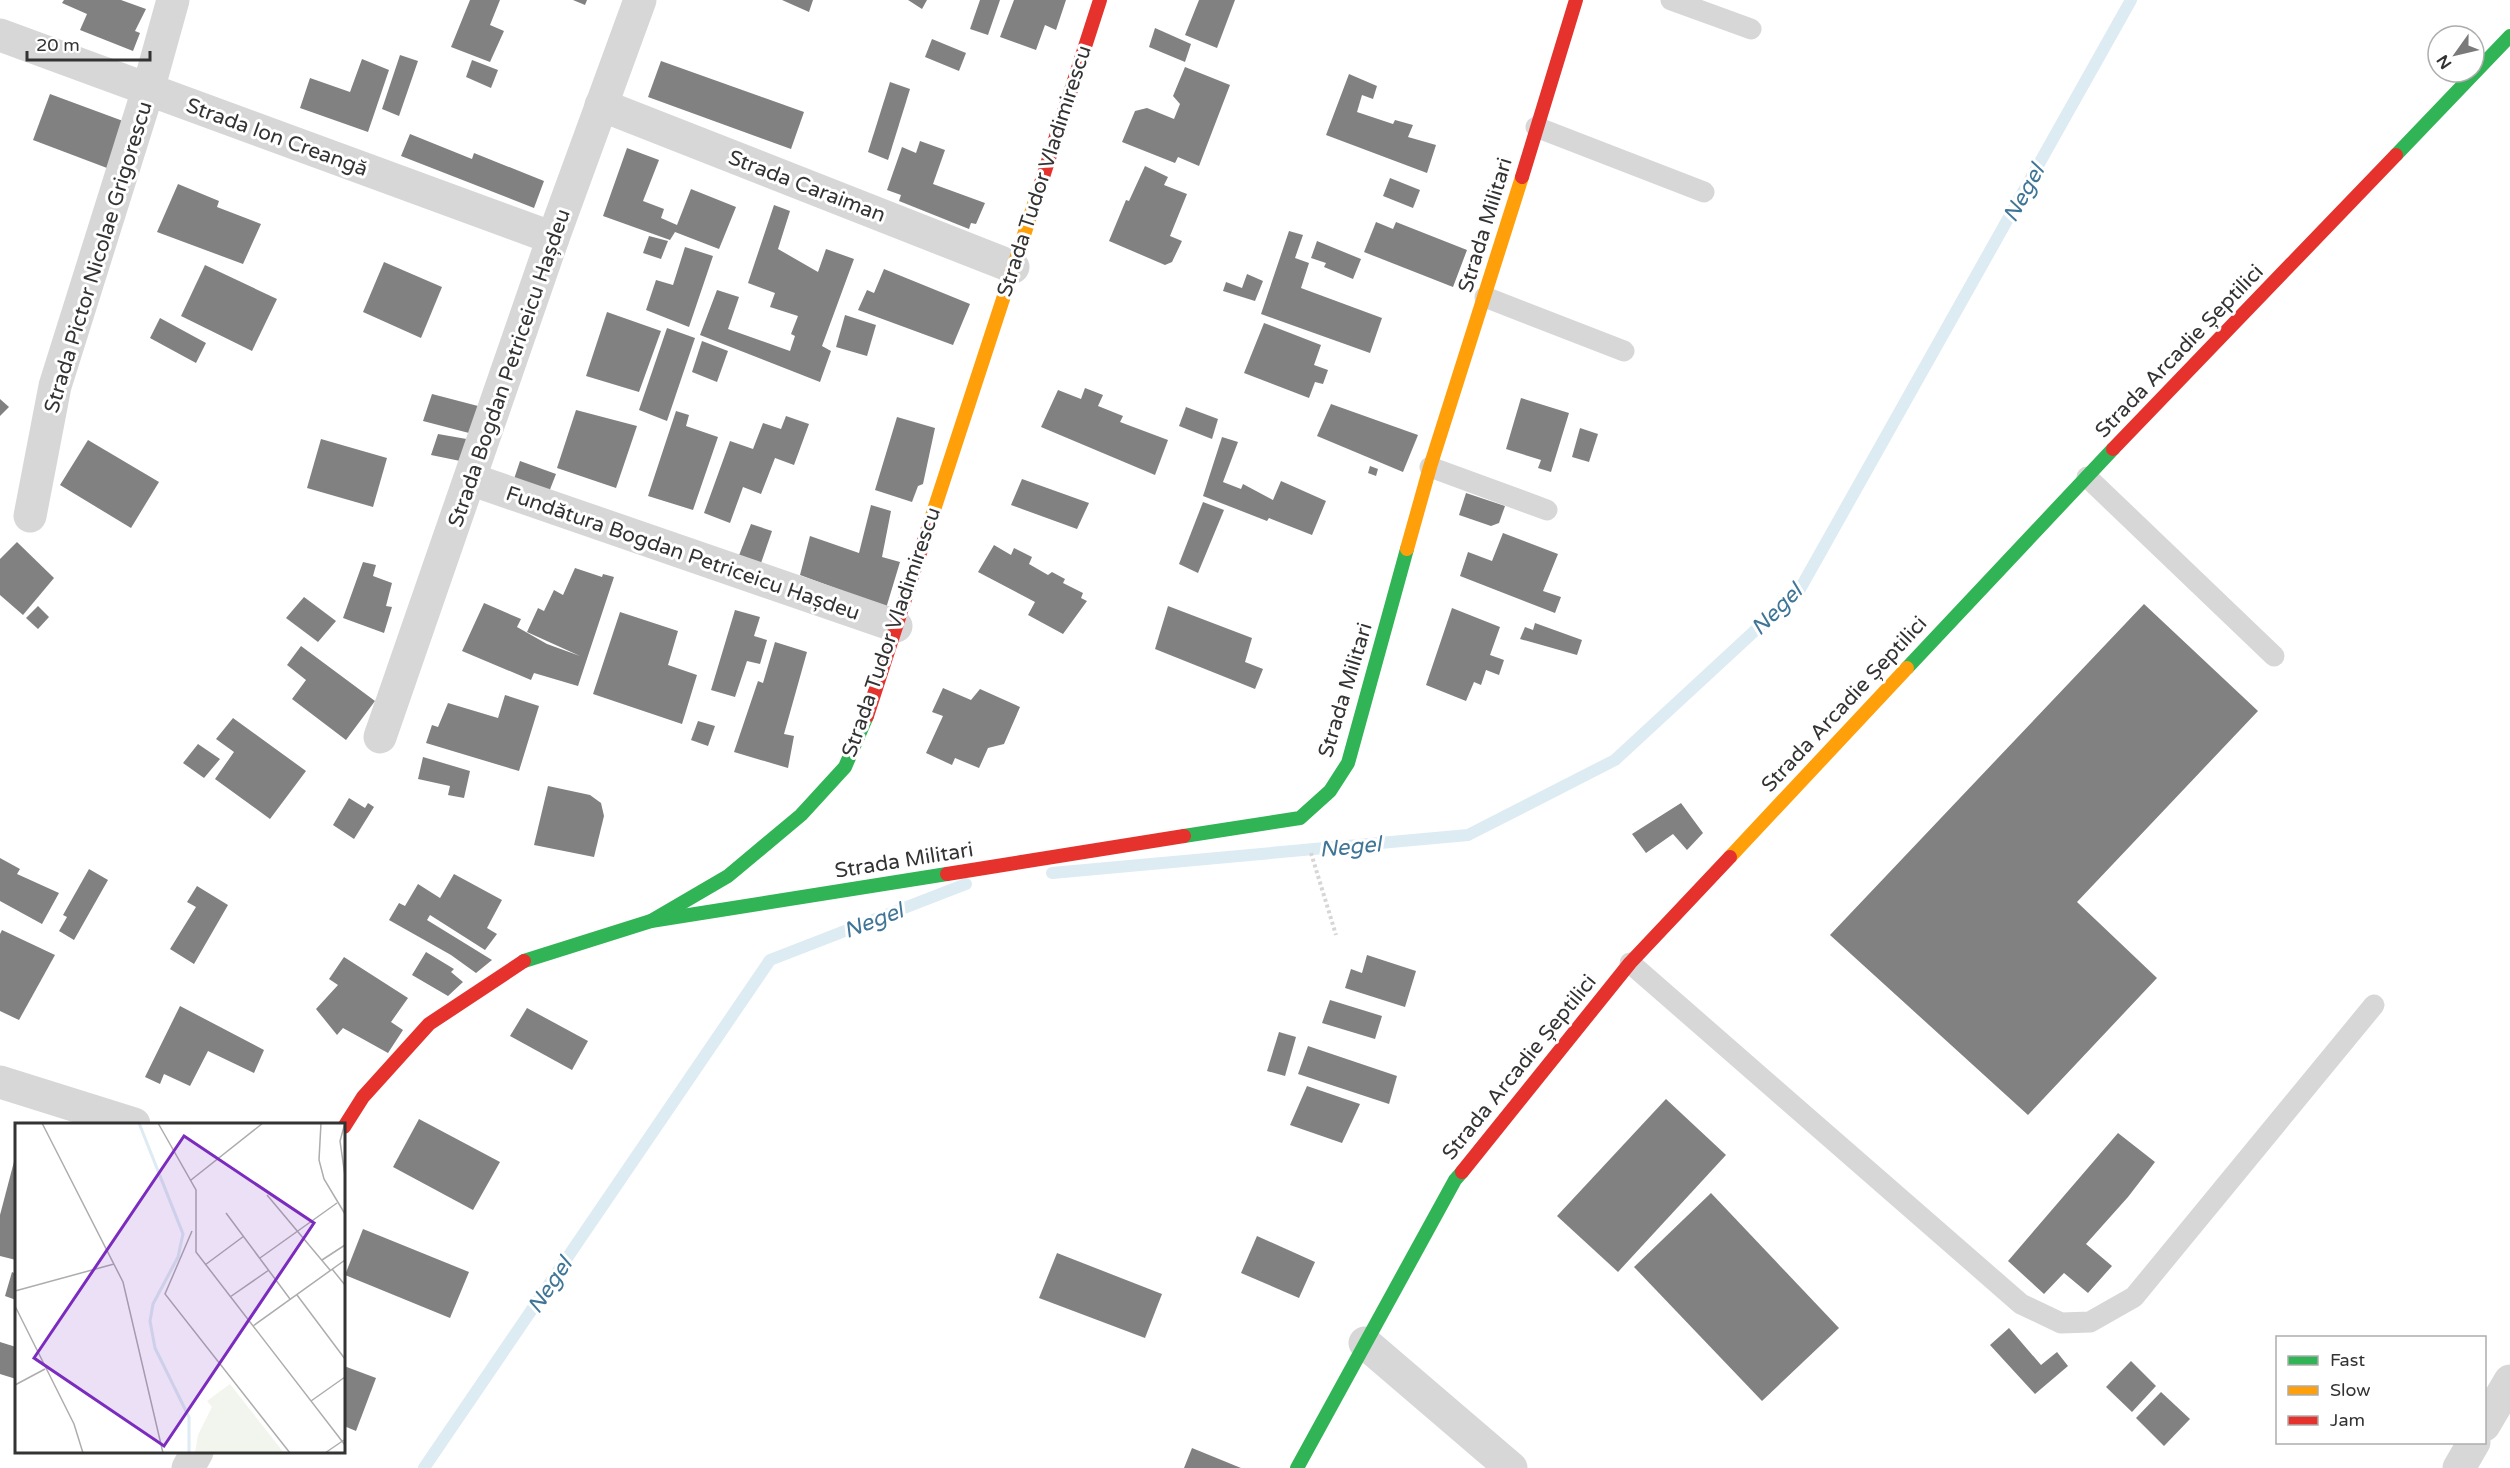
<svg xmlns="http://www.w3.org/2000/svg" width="2510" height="1468" font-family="'Varela Round',sans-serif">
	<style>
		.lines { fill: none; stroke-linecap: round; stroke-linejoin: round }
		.stream { stroke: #ddebf3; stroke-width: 12 }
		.building { fill: #818181 }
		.path { stroke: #d6d6d6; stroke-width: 4; stroke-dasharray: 3 3; stroke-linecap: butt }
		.lane { stroke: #d7d7d7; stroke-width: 21 }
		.street { stroke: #d7d7d7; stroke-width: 33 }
		.fast { stroke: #30b455; stroke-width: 14 }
		.slow { stroke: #ff9f0a; stroke-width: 14 }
		.jam { stroke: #e5322d; stroke-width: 14 }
		.labels { text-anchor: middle; stroke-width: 6; stroke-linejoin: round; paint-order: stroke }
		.street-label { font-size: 21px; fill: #333; stroke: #fff }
		.water-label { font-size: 22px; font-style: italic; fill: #3f7597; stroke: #fff }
		.inset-river { fill: none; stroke: #ddebf3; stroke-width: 3 }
		.inset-road { fill: none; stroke: #adadad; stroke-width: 1.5 }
		.view { fill: #7b2cbf; fill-opacity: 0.15; stroke: #7b2cbf; stroke-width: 3 }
		.inset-edge { fill: none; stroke: #333; stroke-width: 3 }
	</style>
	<rect width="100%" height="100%" fill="#fff"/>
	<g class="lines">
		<g class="stream">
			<path d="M1052,873L1468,835L1615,760L1800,589L2131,0"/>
			<path d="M424,1468L770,960L966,884"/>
		</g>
	</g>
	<g class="building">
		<path d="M64,0H121L146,9L135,31L140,33L133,51L80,30L87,14L62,3Z"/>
		<path d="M470,0H500L490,25L504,31L490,62L451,47Z"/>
		<path d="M573,0H587L585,5Z"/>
		<path d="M782,0H813L809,12Z"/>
		<path d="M908,0H927L922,9Z"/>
		<path d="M980,0H1000L988,35L970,29Z"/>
		<path d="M1014,0H1066L1056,30L1045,25L1036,50L1000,37Z"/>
		<path d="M1199,0H1235L1217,48L1185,35Z"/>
		<path d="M1155,28L1191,44L1185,62L1149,47Z"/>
		<path d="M932,39L966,53L959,71L925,57Z"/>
		<path d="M400,55L418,61L399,116L382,109Z"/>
		<path d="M362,59L389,70L368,132L300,108L310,78L350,92Z"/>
		<path d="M472,60L498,70L491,88L466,77Z"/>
		<path d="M661,61L804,112L791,149L648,97Z"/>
		<path d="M1185,67L1230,85L1199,166L1178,157L1175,163L1122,142L1135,111L1147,108L1174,119L1180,104L1173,96Z"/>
		<path d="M1349,74L1377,86L1373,99L1362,95L1357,112L1393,124L1395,120L1413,125L1408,137L1436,145L1427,173L1326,135Z"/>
		<path d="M890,82L910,89L888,160L868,152Z"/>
		<path d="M50,94L123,121L107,168L33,140Z"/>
		<path d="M410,134L472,159L474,153L544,181L534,208L401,156Z"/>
		<path d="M920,141L945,150L933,184L985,203L976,224L971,223L969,229L899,201L901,195L887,190L902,147L916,153Z"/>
		<path d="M627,148L659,160L643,201L664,209L661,218L677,225L691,189L736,207L719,249L675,232L670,240L603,216Z"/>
		<path d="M1145,166L1168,177L1164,185L1187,194L1170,236L1182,241L1172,262L1165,265L1109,241L1126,200L1129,201Z"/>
		<path d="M1390,178L1420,190L1413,208L1383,196Z"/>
		<path d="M178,184L219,201L217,207L261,224L243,264L157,232Z"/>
		<path d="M774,205L790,211L778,249L818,272L826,249L854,259L822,346L831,351L820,382L700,335L717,290L739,297L728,329L790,351L795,336L791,334L798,316L770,307L775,293L748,283Z"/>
		<path d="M1376,222L1393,229L1396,222L1467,250L1453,287L1364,252Z"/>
		<path d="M1289,231L1303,235L1295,258L1309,263L1301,288L1382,318L1370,353L1261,314Z"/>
		<path d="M649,236L668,241L661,259L643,253Z"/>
		<path d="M1317,241L1361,259L1353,279L1324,267L1326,263L1311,258Z"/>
		<path d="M685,247L713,256L689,327L646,310L656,280L673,285Z"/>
		<path d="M384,262L442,287L421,338L363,312Z"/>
		<path d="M205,265L277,299L252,351L181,316Z"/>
		<path d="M884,269L970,304L953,345L858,310L867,290L874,293Z"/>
		<path d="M1247,274L1263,281L1255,301L1223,291L1226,282L1242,288Z"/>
		<path d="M607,312L661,331L639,392L586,376Z"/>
		<path d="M845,315L876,325L867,356L836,347Z"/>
		<path d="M160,318L206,343L196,363L150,338Z"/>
		<path d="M1264,323L1321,345L1314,365L1328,370L1323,384L1315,382L1309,398L1244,373Z"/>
		<path d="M667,328L695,338L667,421L639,410Z"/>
		<path d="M702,341L728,351L717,382L692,372Z"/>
		<path d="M1085,388L1103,395L1098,406L1123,416L1120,422L1168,440L1155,475L1041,427L1058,390L1081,399Z"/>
		<path d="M432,394L478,406L469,433L423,421Z"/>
		<path d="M1521,398L1569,413L1551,472L1538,468L1541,460L1506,449Z"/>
		<path d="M0,399L9,407L0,416Z"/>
		<path d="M1331,404L1418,435L1403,472L1317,436Z"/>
		<path d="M1186,407L1218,419L1212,439L1179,426Z"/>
		<path d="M576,410L637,426L616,488L557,468Z"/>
		<path d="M676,411L689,415L686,426L718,437L693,510L648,496Z"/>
		<path d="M786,416L809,424L794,465L775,458L761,494L743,487L730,523L704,513L730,441L753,449L763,423L781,429Z"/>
		<path d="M897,417L935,428L923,484L918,486L912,502L875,490Z"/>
		<path d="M1580,428L1598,434L1589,462L1572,457Z"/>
		<path d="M438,434L478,441L470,463L431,455Z"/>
		<path d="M1222,437L1238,442L1223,482L1241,489L1243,484L1273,500L1281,481L1326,501L1312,535L1269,518L1267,521L1203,496Z"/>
		<path d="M321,439L387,458L373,507L307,488Z"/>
		<path d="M88,440L159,482L131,528L60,485Z"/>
		<path d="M520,461L556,474L549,492L514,479Z"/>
		<path d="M1370,466L1378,469L1376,476L1368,473Z"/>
		<path d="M1022,479L1089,503L1077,529L1011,505Z"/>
		<path d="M1466,493L1505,506L1499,523L1491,526L1459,515Z"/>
		<path d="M1203,502L1224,510L1198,573L1179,564Z"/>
		<path d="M871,505L891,511L882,557L900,562L884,615L843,591L800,575L810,536L859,553Z"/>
		<path d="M751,524L772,531L760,566L738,558Z"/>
		<path d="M1503,533L1558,554L1543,591L1561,597L1555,613L1460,576L1468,552L1492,561Z"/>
		<path d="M17,542L54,578L23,615L0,595V559Z"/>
		<path d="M994,545L1011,555L1014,548L1032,557L1029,564L1048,575L1052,572L1065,579L1063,583L1083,593L1081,598L1087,601L1063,634L1028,615L1035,602L978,572Z"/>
		<path d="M363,562L376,565L373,576L392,583L386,606L392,607L384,633L343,618Z"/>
		<path d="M575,568L602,577L603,574L614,577L578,686L534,673L531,680L462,651L484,603L521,619L517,627L547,644L580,656L527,632L538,608L544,611L554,590L563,595Z"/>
		<path d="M304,597L336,621L318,642L286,618Z"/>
		<path d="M2144,604L2258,711L2077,902L2157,978L2028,1115L1830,935Z"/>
		<path d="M38,606L49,617L38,629L26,618Z"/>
		<path d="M1168,606L1252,638L1245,662L1263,669L1255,689L1155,649Z"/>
		<path d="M1452,608L1500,627L1490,655L1504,660L1499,675L1486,670L1481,685L1474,682L1466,701L1426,685Z"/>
		<path d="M735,610L760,617L754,636L767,640L760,664L747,661L735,697L711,690Z"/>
		<path d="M620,612L678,631L668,665L697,675L682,724L593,694Z"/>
		<path d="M1535,623L1582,640L1577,655L1520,639L1525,627L1533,630Z"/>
		<path d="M775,642L807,652L784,734L794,736L788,768L734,752L758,681L763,683Z"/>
		<path d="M301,646L375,701L346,740L292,699L306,680L287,665Z"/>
		<path d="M943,688L971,700L980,689L1020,707L1004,744L988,748L979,768L955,758L952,765L926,753L943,716L932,712Z"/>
		<path d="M505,695L539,706L519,771L426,743L432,725L438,727L448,703L498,718Z"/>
		<path d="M233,718L306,771L270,819L215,779L234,752L216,739Z"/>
		<path d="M698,721L715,726L708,746L691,740Z"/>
		<path d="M198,744L220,759L204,778L183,763Z"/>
		<path d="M423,757L470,771L464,798L448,795L450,786L418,779Z"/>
		<path d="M548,786L590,795L601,803L604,816L594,857L534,845Z"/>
		<path d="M349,798L365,808L368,803L374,807L354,839L333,825Z"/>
		<path d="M1681,803L1703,833L1687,850L1673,834L1646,853L1632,834Z"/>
		<path d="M0,858L20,869L17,874L59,893L42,924L0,901Z"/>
		<path d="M89,869L108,880L74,940L59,931L67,917L63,915Z"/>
		<path d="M454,874L502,900L487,928L497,934L485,950L430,915L427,920L492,960L476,973L451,955L389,920L399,903L405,906L418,884L440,898Z"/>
		<path d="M197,886L228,905L194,964L170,949L196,907L187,902Z"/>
		<path d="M2,930L55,955L19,1020L0,1011V934Z"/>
		<path d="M426,952L454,969L451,972L463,982L448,996L412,975Z"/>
		<path d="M1367,955L1416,971L1405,1007L1345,988L1351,969L1362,973Z"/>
		<path d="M344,957L408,998L391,1022L403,1030L388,1053L343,1028L337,1035L316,1009L338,985L329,979Z"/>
		<path d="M1330,1000L1382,1016L1375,1039L1322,1023Z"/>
		<path d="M180,1006L264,1050L254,1073L208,1051L190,1086L164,1074L160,1084L145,1077Z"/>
		<path d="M527,1008L588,1041L572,1070L510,1036Z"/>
		<path d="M1279,1032L1296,1037L1285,1076L1267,1071Z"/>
		<path d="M1308,1046L1397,1076L1389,1104L1298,1074Z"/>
		<path d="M1307,1086L1360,1104L1342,1143L1290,1125Z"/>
		<path d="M1666,1099L1726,1155L1618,1272L1557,1216Z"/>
		<path d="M419,1119L500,1162L473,1210L393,1167Z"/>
		<path d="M2118,1133L2155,1162L2128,1197L2086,1244L2112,1266L2088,1293L2064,1273L2044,1294L2008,1261Z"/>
		<path d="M16,1154V1260L0,1256V1215Z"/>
		<path d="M1711,1193L1839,1328L1762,1401L1634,1267Z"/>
		<path d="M363,1229L469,1272L450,1318L345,1275Z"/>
		<path d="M1257,1236L1315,1262L1299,1298L1241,1273Z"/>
		<path d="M1057,1253L1162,1294L1145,1338L1039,1298Z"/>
		<path d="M12,1272L16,1274V1300L5,1296Z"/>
		<path d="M2009,1328L2041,1365L2057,1352L2068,1366L2035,1394L1990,1345Z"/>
		<path d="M0,1342L16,1347V1379L0,1374Z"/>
		<path d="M2131,1361L2156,1386L2132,1412L2106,1387Z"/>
		<path d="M344,1366L376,1378L356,1431L344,1426Z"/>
		<path d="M2161,1392L2190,1419L2164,1446L2136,1418Z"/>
		<path d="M1192,1448L1241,1468H1184Z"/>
	</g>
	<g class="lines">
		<path class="path" d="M1311,853L1336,935"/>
		<g class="lane">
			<path d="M1671,0L1751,29"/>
			<path d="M1536,127L1704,192"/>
			<path d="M1485,297L1624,351"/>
			<path d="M1430,467L1547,510"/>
			<path d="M2087,477L2274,656"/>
			<path d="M1630,963L2021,1304L2061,1323L2090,1322L2134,1297L2374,1005"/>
		</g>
		<g class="street">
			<path d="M0,35L553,238"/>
			<path d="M601,105L1013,267"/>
			<path d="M470,479L896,626"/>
			<path d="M30,516L55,386L148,90L173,0"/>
			<path d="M380,737L553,238L640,0"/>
			<path d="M0,1082L134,1124"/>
			<path d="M1365,1343L1511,1468"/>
			<path d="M2484,1425L2510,1381"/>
			<path d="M188,1468L197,1452"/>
			<path d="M2459,1468L2474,1442"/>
		</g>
		<g class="fast">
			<path d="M2396,155L2510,36"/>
			<path d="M1907,668L2113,449"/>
			<path d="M1184,836L1300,818L1330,791L1348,763L1407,549"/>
			<path d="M651,921L947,874"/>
			<path d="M524,961L651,921L728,876L801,815L845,767L867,716"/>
			<path d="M1297,1468L1455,1180L1462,1172"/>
		</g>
		<g class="slow">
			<path d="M930,522L1041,183"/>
			<path d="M1407,549L1430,467L1522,177"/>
			<path d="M1730,857L1907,668"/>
		</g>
		<g class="jam">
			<path d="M1522,177L1576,0"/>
			<path d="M1041,183L1100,0"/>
			<path d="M2113,449L2396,155"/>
			<path d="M867,716L930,522"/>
			<path d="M947,874L1184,836"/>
			<path d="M344,1127L363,1097L429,1024L524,961"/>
			<path d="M1462,1172L1630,963L1730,857"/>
		</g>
	</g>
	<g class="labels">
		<g class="street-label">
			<text transform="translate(277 137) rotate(20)" y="7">Strada Ion Creangă</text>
			<text transform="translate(1044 171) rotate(-72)" y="7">Strada Tudor Vladimirescu</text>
			<text transform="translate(807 186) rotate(21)" y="7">Strada Caraiman</text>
			<text transform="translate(1485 225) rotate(-73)" y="7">Strada Militari</text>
			<text transform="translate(98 257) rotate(-73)" y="7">Strada Pictor Nicolae Grigorescu</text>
			<text transform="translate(2179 351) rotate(-46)" y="7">Strada Arcadie Șeptilici</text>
			<text transform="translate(509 368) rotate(-71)" y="7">Strada Bogdan Petriceicu Hașdeu</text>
			<text transform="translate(683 553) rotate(19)" y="7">Fundătura Bogdan Petriceicu Hașdeu</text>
			<text transform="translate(891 632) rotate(-71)" y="7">Strada Tudor Vladimirescu</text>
			<text transform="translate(1345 690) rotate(-73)" y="7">Strada Militari</text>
			<text transform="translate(1844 704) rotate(-47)" y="7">Strada Arcadie Șeptilici</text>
			<text transform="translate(904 860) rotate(-9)" y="7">Strada Militari</text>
			<text transform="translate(1519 1067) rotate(-51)" y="7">Strada Arcadie Șeptilici</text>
		</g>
		<g class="water-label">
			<text transform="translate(2023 193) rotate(-61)" y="8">Negel</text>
			<text transform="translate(1776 609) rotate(-45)" y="8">Negel</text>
			<text transform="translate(1350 846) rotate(-5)" y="8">Negel</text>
			<text transform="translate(873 920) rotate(-21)" y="8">Negel</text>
			<text transform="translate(549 1285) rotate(-56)" y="8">Negel</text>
		</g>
	</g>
	<g transform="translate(15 1123)">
		<rect width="330" height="330" fill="#fff"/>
		<path d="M215,261L269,330H180L183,312L197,284L192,278Z" fill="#f1f5ed"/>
		<path class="inset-river" d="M124,0L168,111L163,134L138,181L135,198L140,225L174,294V330"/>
		<path class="inset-road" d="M27,0L108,159L148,330M143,0L181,67V129L330,322M306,0L304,37L309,56L330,91M330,0L325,18L330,53M176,57L248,0M252,72L315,147M211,90L275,176M177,108L150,171L275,330M245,135L322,80M307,137L330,122M190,142L229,113M317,146L330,162M0,168L99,141M282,172L330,236M215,174L254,147M0,183L59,301L68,330M238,203L330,137M0,262L30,246M296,278L330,254M310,330L329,317"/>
		<path class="view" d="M169,13L299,100L149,323L19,235Z"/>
		<rect width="330" height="330" class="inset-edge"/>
	</g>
	<rect x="2276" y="1336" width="210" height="108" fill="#ffffff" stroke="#adadad" stroke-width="1.5"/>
	<rect x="2288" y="1356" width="30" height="9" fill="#30b455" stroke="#adadad" stroke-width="1.5"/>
	<text x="2330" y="1366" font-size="18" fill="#333333">Fast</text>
	<rect x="2288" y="1386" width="30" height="9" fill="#ff9f0a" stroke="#adadad" stroke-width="1.5"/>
	<text x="2330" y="1396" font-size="18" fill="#333333">Slow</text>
	<rect x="2288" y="1416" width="30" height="9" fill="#e5322d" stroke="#adadad" stroke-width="1.5"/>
	<text x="2330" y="1426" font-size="18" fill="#333333">Jam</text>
	<g transform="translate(2456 54) rotate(236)"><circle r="28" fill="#ffffff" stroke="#adadad" stroke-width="1.5"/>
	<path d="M0-4.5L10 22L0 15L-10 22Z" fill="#7a7a7a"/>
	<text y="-9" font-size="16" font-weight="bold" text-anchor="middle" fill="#333333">N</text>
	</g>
	<path d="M27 51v9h123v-9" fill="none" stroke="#333333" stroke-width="3"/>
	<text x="36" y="51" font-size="18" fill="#333333" stroke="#ffffff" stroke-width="4.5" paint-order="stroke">20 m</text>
</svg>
